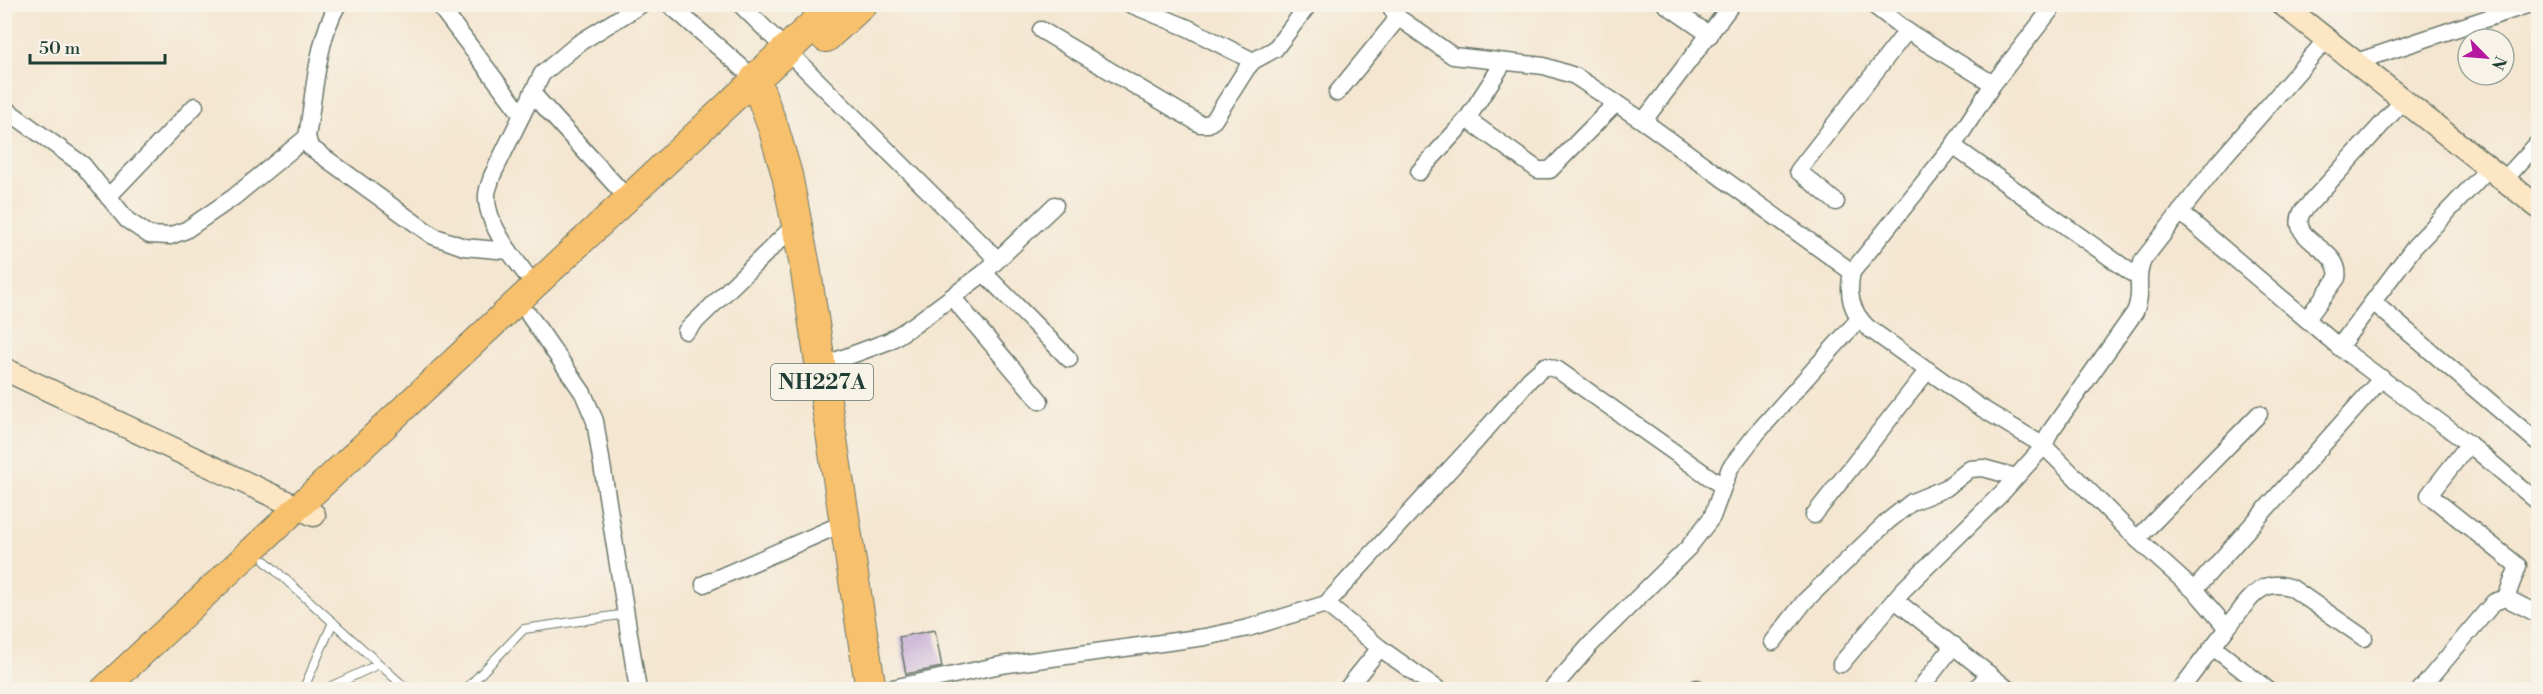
<svg xmlns="http://www.w3.org/2000/svg" width="2543" height="694" font-family="'Libre Bodoni',serif">
	<style>
		.building { fill: #c3a9d5 }
		.lines { fill: none; stroke-linecap: round; stroke-linejoin: round }
		.lane-casing { stroke: #6a786b; stroke-width: 10 }
		.street-casing { stroke: #6a786b; stroke-width: 19 }
		.secondary-casing { stroke: #6a786b; stroke-width: 25 }
		.primary-casing { stroke: #6a786b; stroke-width: 28 }
		.highway-casing { stroke: #6a786b; stroke-width: 32 }
		.lane { stroke: #fff; stroke-width: 8 }
		.street { stroke: #fff; stroke-width: 16 }
		.secondary { stroke: #fce6c4; stroke-width: 22 }
		.primary { stroke: #f7c06c; stroke-width: 26 }
		.highway { stroke: #f7c06c; stroke-width: 30 }
		.labels { text-anchor: middle; stroke-width: 4.5; stroke-linejoin: round; paint-order: stroke }
		.shield { fill: #f7f3e8; stroke: #60746a; stroke-width: 1.5 }
		.shield-label { font-size: 21px; font-weight: bold; fill: #1f3d34 }
	</style>
	<rect width="100%" height="100%" fill="#f7f3e8"/>
	<filter id="ink" filterUnits="userSpaceOnUse"><feTurbulence type="fractalNoise" baseFrequency=".0167" numOctaves="2"/><feDisplacementMap in="SourceGraphic" scale="12" xChannelSelector="R" yChannelSelector="G"/><feConvolveMatrix kernelMatrix="1 2 1 2 8 2 1 2 1" color-interpolation-filters="sRGB"/></filter>
	<filter id="wash" filterUnits="userSpaceOnUse"><feTurbulence type="fractalNoise" baseFrequency=".008" numOctaves="4" result="noise"/><feDisplacementMap in="SourceGraphic" scale="24" xChannelSelector="R" yChannelSelector="G"/><feGaussianBlur stdDeviation="1.35" result="paint"/><feColorMatrix in="noise" values="0 0 0 0 0 0 0 0 0 0 0 0 0 0 0 0 0 1.4 0 .05"/><feComposite in="paint" operator="in"/></filter>
	<g filter="url(#wash)">
		<rect width="100%" height="100%" fill="#f4e6d0"/>
		<g id="blocks">
			<path class="building" d="M935,630L942,667L906,674L899,637Z"/>
		</g>
	</g>
	<g filter="url(#ink)">
		<use href="#blocks" fill-opacity="0" stroke="#6a786b" stroke-width="1.5"/>
		<g class="lines">
			<defs>
				<g id="lane">
					<path d="M265,561L408,690"/>
					<path d="M303,690L333,622"/>
					<path d="M323,690L379,664"/>
					<path d="M465,690L524,629L627,614"/>
				</g>
				<g id="street">
					<path d="M338,4C317,39 314,97 307,137L310,147L433,236L464,247L509,251"/>
					<path d="M438,4L522,115"/>
					<path d="M669,4L755,79"/>
					<path d="M740,4L997,259"/>
					<path d="M1130,4L1188,28L1253,61"/>
					<path d="M1665,4L1710,35"/>
					<path d="M1732,4L1648,115L1646,123L1852,272"/>
					<path d="M1872,4L1907,31L1993,84"/>
					<path d="M1396,16L1453,56L1544,66L1575,76L1646,123"/>
					<path d="M1041,30L1200,124H1208L1214,120L1247,68L1253,61L1275,49L1309,4"/>
					<path d="M2356,62L2530,4"/>
					<path d="M532,93L628,199"/>
					<path d="M1337,93L1394,23L1396,16L1389,4"/>
					<path d="M4,108L83,165L127,220L149,235L170,236L186,230L234,197L307,137"/>
					<path d="M1467,119L1538,170H1550L1616,103"/>
					<path d="M1953,146L2136,276"/>
					<path d="M1419,172L1467,119L1504,62"/>
					<path d="M2504,180L2538,143"/>
					<path d="M108,197L195,106"/>
					<path d="M1836,202L1798,171L1907,31"/>
					<path d="M2180,212L2339,347L2469,444L2538,502"/>
					<path d="M984,273L1069,359"/>
					<path d="M535,286C518,263 485,225 487,195C487,189 491,182 492,176L542,74L579,43L642,4"/>
					<path d="M952,297L1040,401"/>
					<path d="M2373,302L2536,441"/>
					<path d="M529,315L583,393L595,421L638,690"/>
					<path d="M2307,319L2337,278C2343,248 2287,242 2302,212L2403,101"/>
					<path d="M686,331L796,224"/>
					<path d="M2339,347L2414,247L2489,168"/>
					<path d="M819,367L889,341L914,325L984,273L1055,205"/>
					<path d="M2469,444L2429,495L2518,566L2506,598"/>
					<path d="M1814,515L1928,370"/>
					<path d="M2137,539L2259,414"/>
					<path d="M704,584L844,523"/>
					<path d="M2194,590L2382,378"/>
					<path d="M1895,600L2009,690"/>
					<path d="M1326,604L1380,648L1439,690"/>
					<path d="M2227,628C2246,605 2259,575 2292,588L2364,638"/>
					<path d="M1773,642L1805,601L1888,521L1912,502L1946,488L1970,469L1983,468L2016,477"/>
					<path d="M2213,647L2268,690"/>
					<path d="M1841,664L1902,591L2001,494L2044,446L1978,406L1867,327C1851,311 1847,294 1852,272L1953,146L1993,84L2055,4"/>
					<path d="M883,690L1001,665L1205,637L1248,628L1326,604L1476,441L1530,379L1545,366L1558,370L1722,486"/>
					<path d="M1346,690L1380,648"/>
					<path d="M1551,690L1590,645L1688,548L1712,517L1730,468L1757,433L1859,319"/>
					<path d="M1696,690L1697,688"/>
					<path d="M1919,690L1954,645"/>
					<path d="M1975,690L1989,674"/>
					<path d="M2180,690L2227,628L2198,594L2137,539L2044,446L2050,432L2135,312C2144,290 2134,281 2143,260L2220,161L2326,40"/>
					<path d="M2420,690L2494,602L2506,598L2538,614"/>
				</g>
				<g id="secondary">
					<path d="M2282,4L2538,207"/>
					<path d="M4,369L314,515"/>
				</g>
				<path id="primary" d="M103,690L755,79"/>
				<g id="highway">
					<path d="M836,4L755,79L774,130L787,175L805,266L871,690"/>
					<path d="M826,37L862,4"/>
				</g>
			</defs>
			<use href="#lane" class="lane-casing"/>
			<use href="#street" class="street-casing"/>
			<use href="#secondary" class="secondary-casing"/>
			<use href="#primary" class="primary-casing"/>
			<use href="#highway" class="highway-casing"/>
			<use href="#lane" class="lane"/>
			<use href="#street" class="street"/>
			<use href="#secondary" class="secondary"/>
			<use href="#primary" class="primary"/>
			<use href="#highway" class="highway"/>
		</g>
	</g>
	<g class="labels">
		<rect class="shield" x="771" y="364" width="102" height="36" rx="4.5"/>
		<g class="shield-label">
			<text x="822" y="389">NH227A</text>
		</g>
	</g>
	<rect width="2543" height="694" fill="none" stroke="#f7f3e8" stroke-width="24"/>
	<g transform="translate(2486 57) rotate(115)"><circle r="28" fill="#f7f3e8" stroke="#a1aaa0" stroke-width="1.5"/>
	<path d="M0-4.5L10 22L0 15L-10 22Z" fill="#b5179e"/>
	<text y="-9" font-size="16" font-weight="bold" text-anchor="middle" fill="#1f3d34">N</text>
	</g>
	<path d="M30 54v9h135v-9" fill="none" stroke="#1f3d34" stroke-width="3"/>
	<text x="39" y="54" font-size="18" fill="#1f3d34" stroke="#f7f3e8" stroke-width="4.5" paint-order="stroke">50 m</text>
</svg>
